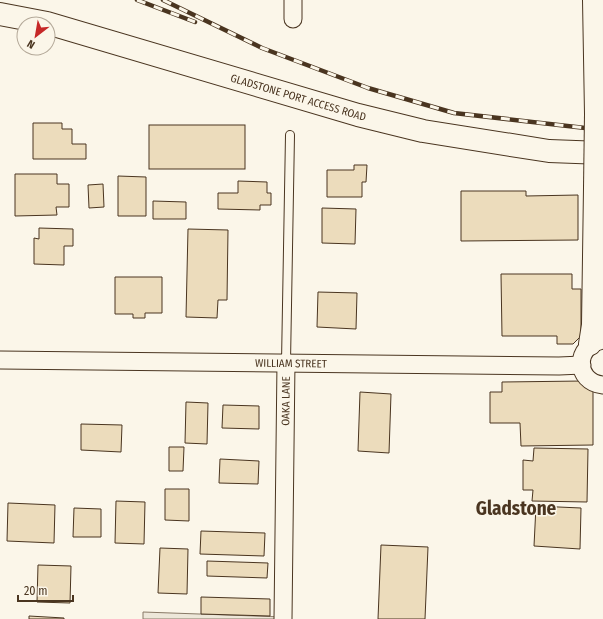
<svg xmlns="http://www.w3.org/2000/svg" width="603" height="619" font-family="'Fira Sans Condensed',sans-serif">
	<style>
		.parking { fill: #ede7d9; stroke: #887966 }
		.building { fill: #ecdcbc; stroke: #4a3520 }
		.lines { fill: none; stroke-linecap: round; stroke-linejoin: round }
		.lane-casing { stroke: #4a3520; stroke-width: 10 }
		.street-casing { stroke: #4a3520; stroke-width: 19 }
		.secondary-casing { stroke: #4a3520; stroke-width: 24 }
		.lane { stroke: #fbf6e9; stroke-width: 8 }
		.street { stroke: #fbf6e9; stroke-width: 17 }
		.secondary { stroke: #fbf6e9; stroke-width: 22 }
		.rail-casing { stroke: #4a3520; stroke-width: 4.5 }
		.rail { stroke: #fbf6e9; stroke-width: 3; stroke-dasharray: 9; stroke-linecap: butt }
		.secondary-bridge-casing { stroke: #4a3520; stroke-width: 24; stroke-linecap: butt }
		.secondary-bridge { stroke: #fbf6e9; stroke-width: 22 }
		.labels { text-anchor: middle; stroke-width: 3; stroke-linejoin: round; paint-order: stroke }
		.street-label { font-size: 11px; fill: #4a3520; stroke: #fbf6e9 }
		.town-label { font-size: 19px; font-weight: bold; fill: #4a3520; stroke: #fbf6e9 }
	</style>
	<rect width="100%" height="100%" fill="#fbf6e9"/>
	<path class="parking" d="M143,612L283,617V619H143Z"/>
	<g class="building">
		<path d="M33,123H62V129H72V144H86V159H33Z"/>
		<rect x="149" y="125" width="96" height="44"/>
		<path d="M354,165H367L366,182H362V197H327V170H354Z"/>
		<path d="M15,174H57V184H69V207H56L57,215L15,216Z"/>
		<path d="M118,176L146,177V216H118Z"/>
		<path d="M238,181L267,182V193H271V205H260V210L218,209V193H238Z"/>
		<path d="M103,184L104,207L89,208L88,185Z"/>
		<path d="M461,191H526V196L578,195V240L461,241Z"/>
		<path d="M153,201L186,202V219H153Z"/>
		<path d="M322,208L356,209L355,244L322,243Z"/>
		<path d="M39,228L73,229V246H64V265L34,264V238L39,239Z"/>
		<path d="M188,229L228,230L227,300H218L217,318L186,317Z"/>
		<path d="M501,274H572V289H581V336L573,344H557V336H502Z"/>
		<path d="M115,277H162V313H145V318H133V314H115Z"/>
		<path d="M318,292L357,293L356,329L317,327Z"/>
		<path d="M583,381L593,391V445L521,446L520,423H490V392H502V382Z"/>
		<path d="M360,392L391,394L389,453L358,451Z"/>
		<path d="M186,402L208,403L207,444L185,443Z"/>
		<path d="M223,405L259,406V429L222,428Z"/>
		<path d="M81,424L122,425L121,452L81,450Z"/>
		<path d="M169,447H184L183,471H169Z"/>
		<path d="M534,448L588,449L587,502L532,501L533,490H523V460L533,461Z"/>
		<path d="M220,459L259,461L258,484L219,483Z"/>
		<path d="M165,489H189V521L165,520Z"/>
		<path d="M116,501L145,502L144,544L115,543Z"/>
		<path d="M8,503L55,505L54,543L7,541Z"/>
		<path d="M536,506L581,508L580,549L534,546Z"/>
		<path d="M74,508L101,509V537H73Z"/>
		<path d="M201,531L265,533L264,556L200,554Z"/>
		<path d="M381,545L428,547L425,619H378Z"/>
		<path d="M160,548L188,549L187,594L158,593Z"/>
		<path d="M207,561L268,563L267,578L207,576Z"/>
		<path d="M38,565L71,566L70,603L37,602Z"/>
		<path d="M201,597L270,599V616L201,614Z"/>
		<path d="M29,616L64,618V619H29Z"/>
	</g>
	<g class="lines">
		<defs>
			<path id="lane" d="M286,362L290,135"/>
			<g id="street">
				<path d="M293,0V19"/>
				<path d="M603,340C574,345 574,382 603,385"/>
				<path id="s1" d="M0,360L559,366L582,365"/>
				<path id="s2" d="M283,619L286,362"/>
			</g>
			<g id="secondary">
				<path d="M594,0L596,114"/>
				<path id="s3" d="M0,14L47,23L358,115L423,131L549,151L603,153"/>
				<path d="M590,344L593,325L595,188"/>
			</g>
		</defs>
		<use href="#lane" class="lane-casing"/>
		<use href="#street" class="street-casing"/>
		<use href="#secondary" class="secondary-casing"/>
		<use href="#lane" class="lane"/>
		<use href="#street" class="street"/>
		<use href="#secondary" class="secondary"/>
		<defs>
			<g id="rail">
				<path d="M137,0L195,22"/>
				<path d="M163,0L262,48L368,88L454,113L603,130"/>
			</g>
		</defs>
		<use href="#rail" class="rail-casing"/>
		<use href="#rail" class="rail"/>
		<defs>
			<path id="secondary-bridge" d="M595,188L596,114"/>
		</defs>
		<use href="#secondary-bridge" class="secondary-bridge-casing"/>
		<use href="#secondary-bridge" class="secondary-bridge"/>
	</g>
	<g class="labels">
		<g class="street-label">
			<text dy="4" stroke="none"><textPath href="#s3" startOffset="310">GLADSTONE PORT ACCESS ROAD</textPath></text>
			<text dy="4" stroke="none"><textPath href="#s1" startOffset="291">WILLIAM STREET</textPath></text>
			<text dy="4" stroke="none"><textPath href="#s2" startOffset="218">OAKA LANE</textPath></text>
		</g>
		<g class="town-label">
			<text x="516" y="515">Gladstone</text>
		</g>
	</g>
	<g transform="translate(36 36) rotate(211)"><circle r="19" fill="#fbf6e9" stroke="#b4a999"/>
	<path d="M0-3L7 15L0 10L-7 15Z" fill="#c62828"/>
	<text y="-6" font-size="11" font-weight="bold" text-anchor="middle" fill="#4a3520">N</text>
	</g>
	<path d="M18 595v6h55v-6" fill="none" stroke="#4a3520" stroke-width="2"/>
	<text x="24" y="595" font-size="12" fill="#4a3520" stroke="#fbf6e9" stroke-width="3" paint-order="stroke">20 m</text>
</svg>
